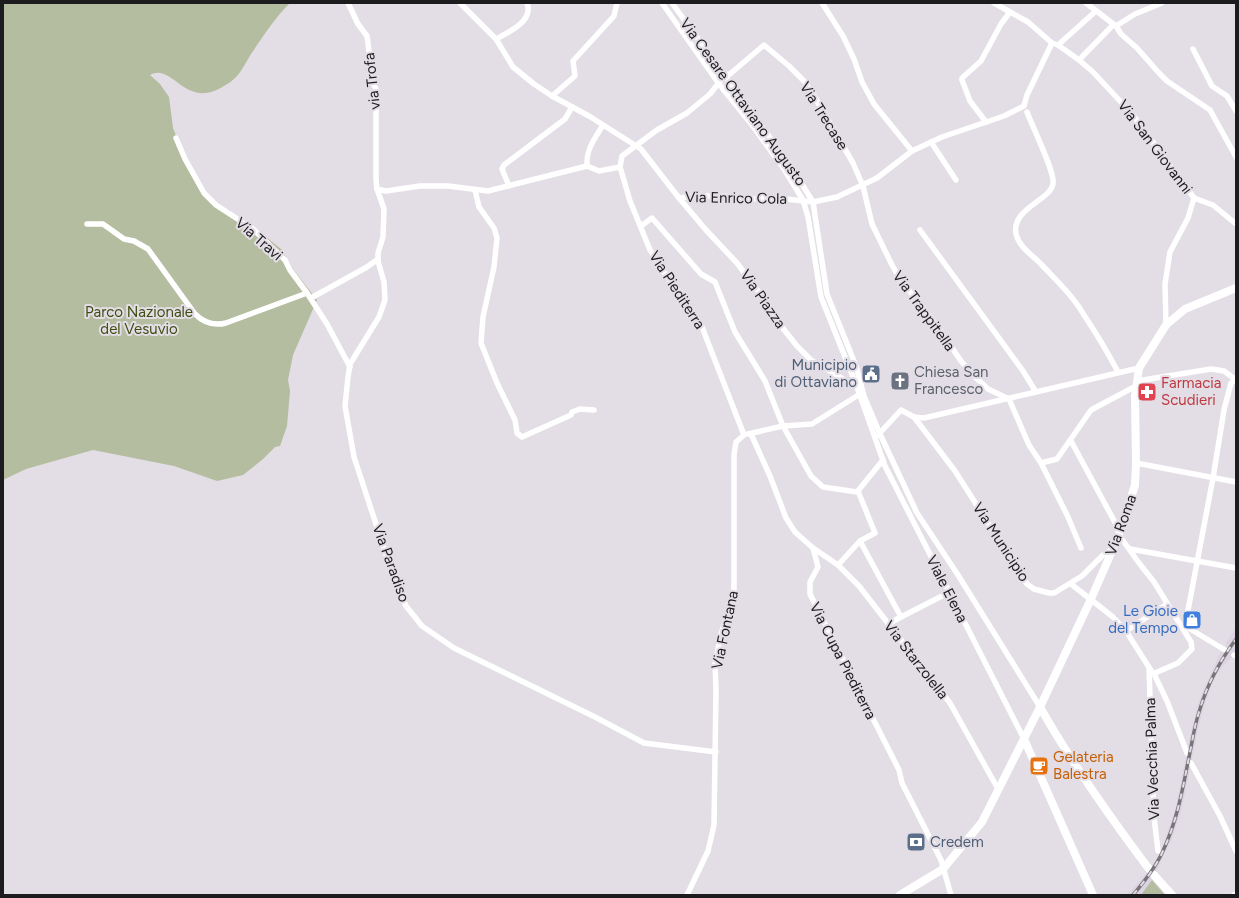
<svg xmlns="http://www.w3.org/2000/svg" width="1239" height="898" font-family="Figtree,sans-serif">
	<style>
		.built { fill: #ddd3e2 }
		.green { fill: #b4bda0 }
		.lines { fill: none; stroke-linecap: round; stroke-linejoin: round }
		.minor { stroke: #fff; stroke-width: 5.5 }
		.secondary { stroke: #fff; stroke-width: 8 }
		.rail-casing { stroke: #787579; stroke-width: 3.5 }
		.rail { stroke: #e3dde5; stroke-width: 2; stroke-dasharray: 6; stroke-linecap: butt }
		.labels { text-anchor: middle; stroke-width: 4; stroke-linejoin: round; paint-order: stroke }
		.street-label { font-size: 15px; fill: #1c1b1d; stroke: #e3dde5 }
		.park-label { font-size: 15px; fill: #404e12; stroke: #e3dde5 }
		.service-label { font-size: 15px; fill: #4e5e75; stroke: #e3dde5; text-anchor: end }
		.worship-label { font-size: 15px; fill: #5b616d; stroke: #e3dde5; text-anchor: start }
		.health-label { font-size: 15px; fill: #be3a42; stroke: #e3dde5; text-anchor: start }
		.shop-label { font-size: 15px; fill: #366cbe; stroke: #e3dde5; text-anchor: end }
		.food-label { font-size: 15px; fill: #c56008; stroke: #e3dde5; text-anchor: start }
	</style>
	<rect width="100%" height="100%" fill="#e3dde5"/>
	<path class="built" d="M1236,628V653L1221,668L1214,679L1205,702L1198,729L1181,812L1172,838L1152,880L1143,893L1141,895H1127L1146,874L1161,852L1176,807L1190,737L1199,701L1220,653L1223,652L1226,647V643Z"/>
	<g class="green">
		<path d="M3,3H290C274,19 264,35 251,54C246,62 241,73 234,79C231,82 227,84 224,86C185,111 173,62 150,75L160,84L169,97L173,128L184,156L207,198L247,222L281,249L293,269L317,300L293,355L288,380L290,391L287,426L280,446L275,447L262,460L243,475L217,481L174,466L93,450L26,469L3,480Z"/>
		<path d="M1152,880L1165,895H1141Z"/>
	</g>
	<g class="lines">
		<g class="minor">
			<path d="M348,3L358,24L367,36L373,83L376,89V180L377,189L384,209L383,237L378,253V261L384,282L385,300L379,317L350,364L348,377L345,406L354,457L395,582L406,606L422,626L454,648L595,717L644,743L716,752"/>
			<path d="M460,3L496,39L513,67L534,84L552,96L589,116L641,149L679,198L698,196H724L751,199L776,198L813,202L837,197L877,178L912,151L942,137L1004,116L1024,106L1027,95L1052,43"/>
			<path d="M662,3L719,84L752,125L784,169L803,200L808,217L821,297L857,387L885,466L1024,739"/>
			<path d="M672,3L790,165L813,202L827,294L856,366L864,396L880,434L917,513L958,575L1040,707"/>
			<path d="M822,3L843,36L854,59L862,82L874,104L912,151"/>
			<path d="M994,3L1028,22L1052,43L1058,45L1079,60L1093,72L1133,115L1194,198L1188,218L1170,252L1165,284L1166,325"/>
			<path d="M1086,3L1116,26L1121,34L1137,48L1158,72L1167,81L1210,110L1236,157"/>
			<path d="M1116,26L1135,14L1162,3"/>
			<path d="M496,39C509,32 534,21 527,3"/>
			<path d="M1058,45L1096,11"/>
			<path d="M1193,49L1212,86L1227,96L1236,111"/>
			<path d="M1079,60L1113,25"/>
			<path d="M552,96L575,76L573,61L614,16L617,3"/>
			<path d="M1027,112C1032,126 1055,172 1053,183C1052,200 1011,208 1016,234C1019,247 1032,255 1041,264C1056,280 1073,296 1084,315C1096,333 1108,353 1118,372"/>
			<path d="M986,122L970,101L962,80V78L981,61L1001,24L1010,12"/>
			<path d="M176,138L185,159L204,193L216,205L253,229L285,260L290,270L307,293L327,324L350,367"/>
			<path d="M931,142L956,180"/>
			<path d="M587,166C586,149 595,138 603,125"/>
			<path d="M509,186L502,169L504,165L565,119L572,107"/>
			<path d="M377,189L386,191L420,186H448L488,191L587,166L599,171L620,167"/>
			<path d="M475,190L479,207L494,228L497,238L494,267L483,317L481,343L497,383L515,420L517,433L522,437L571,415L572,412L580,409L594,410"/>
			<path d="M679,198L706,230L737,263L770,307L781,326L797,346L811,360L857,387"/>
			<path d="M1194,198L1213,205L1236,224"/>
			<path d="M87,224H103L124,239L134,241L148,249L195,314C204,323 214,326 226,323L307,293"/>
			<path d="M641,226L652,218L701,274L715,282L735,332L765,381L783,426L811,476L823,487L857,492L883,460"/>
			<path d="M920,230L1023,371L1036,392"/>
			<path d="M311,298L367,267L378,259"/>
			<path d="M1137,381L1211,369L1224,371L1236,380"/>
			<path d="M914,417L955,471L1027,584L1034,589L1049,593H1054L1082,576L1102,556L1112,549"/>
			<path d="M748,434L783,426L812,424L860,394"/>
			<path d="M751,434L770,476L786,518L795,532L813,548L838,565L859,586L950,703L998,789"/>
			<path d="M744,435L702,327L683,297L663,271L650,250L630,201L620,167L622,156L657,130L687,113L710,94L725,75L730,74L764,45L789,66L804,81L813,94L853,163L863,186L872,224L892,265L900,279L935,323L961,361L975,377L988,389L1009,399L1029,445L1041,463L1068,517L1081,548"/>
			<path d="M878,435L901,410L914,417L924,418L1139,368"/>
			<path d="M1071,441L1118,528L1119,535L1139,563L1154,582L1191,642L1192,649L1178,663L1155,673L1152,672L1126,631L1113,617L1071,584"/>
			<path d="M1041,463L1057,459L1091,410L1136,386"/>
			<path d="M1136,463L1236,482"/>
			<path d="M858,491L875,533L860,541"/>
			<path d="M813,548L818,567L810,582V594L899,770L902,783L941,860L951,895"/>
			<path d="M1130,549L1236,568"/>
			<path d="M838,565L860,541L901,617L942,596"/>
			<path d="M888,624L901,617"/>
			<path d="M1185,626L1213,478L1224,410L1231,383L1236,380"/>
			<path d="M1185,626L1225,650"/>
			<path d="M1126,631L1167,604"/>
			<path d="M1234,655L1236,656"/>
			<path d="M1149,668L1154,817L1158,851"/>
			<path d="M1155,673V676L1167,701L1187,753"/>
			<path d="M1191,763L1220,816L1236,851"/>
			<path d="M687,895L708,851L714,825L716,690L715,664L721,634L734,594V455L736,442L744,435"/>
			<path d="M1234,895L1236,894"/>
		</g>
		<g class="secondary">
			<path d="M1040,707C1072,764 1110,817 1149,869"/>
			<path d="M1024,739L1093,895"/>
			<path d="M1154,875L1172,895"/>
			<path d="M900,895L943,869L982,822L1040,707L1091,599L1119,535L1135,485L1136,463L1135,396L1139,368L1166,325L1185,309L1236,288"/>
		</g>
		<defs>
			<path id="rail" d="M1133,895C1144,882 1155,868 1162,853C1176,824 1182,793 1188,762C1192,744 1194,726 1200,709C1208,682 1220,661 1236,639"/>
		</defs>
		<use href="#rail" class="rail-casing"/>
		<use href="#rail" class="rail"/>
	</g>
	<defs>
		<symbol id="civic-square" viewBox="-11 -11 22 22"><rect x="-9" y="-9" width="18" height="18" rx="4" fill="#5c6f8a" stroke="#e3dde5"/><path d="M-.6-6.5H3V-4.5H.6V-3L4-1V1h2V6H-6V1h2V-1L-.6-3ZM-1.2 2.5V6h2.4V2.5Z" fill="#fff"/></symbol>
		<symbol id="church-square" viewBox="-11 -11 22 22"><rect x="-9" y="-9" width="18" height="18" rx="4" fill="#6b7280" stroke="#e3dde5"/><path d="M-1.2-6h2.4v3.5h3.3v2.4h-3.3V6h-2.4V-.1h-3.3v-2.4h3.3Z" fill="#fff"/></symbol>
		<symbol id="pharmacy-square" viewBox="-11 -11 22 22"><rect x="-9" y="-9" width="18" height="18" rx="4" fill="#e0444e" stroke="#e3dde5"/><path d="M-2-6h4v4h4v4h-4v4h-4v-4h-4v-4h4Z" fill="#fff"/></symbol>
		<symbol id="shop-square" viewBox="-11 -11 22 22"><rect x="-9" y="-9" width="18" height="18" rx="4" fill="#3f7fe0" stroke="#e3dde5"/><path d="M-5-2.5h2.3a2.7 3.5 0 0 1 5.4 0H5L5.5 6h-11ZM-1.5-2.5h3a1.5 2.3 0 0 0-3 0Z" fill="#fff"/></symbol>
		<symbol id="cafe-square" viewBox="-11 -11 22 22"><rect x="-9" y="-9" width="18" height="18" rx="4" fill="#e8710a" stroke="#e3dde5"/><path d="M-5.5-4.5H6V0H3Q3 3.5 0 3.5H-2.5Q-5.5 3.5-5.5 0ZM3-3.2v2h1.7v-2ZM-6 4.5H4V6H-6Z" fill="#fff"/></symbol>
		<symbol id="bank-square" viewBox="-11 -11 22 22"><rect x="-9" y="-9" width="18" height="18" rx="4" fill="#5c6f8a" stroke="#e3dde5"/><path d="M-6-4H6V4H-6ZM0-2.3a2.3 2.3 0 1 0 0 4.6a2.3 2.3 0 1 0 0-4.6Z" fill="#fff"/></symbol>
	</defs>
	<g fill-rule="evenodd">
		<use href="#civic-square" x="860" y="363" width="22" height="22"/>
		<use href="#church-square" x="889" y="370" width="22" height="22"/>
		<use href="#pharmacy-square" x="1136" y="381" width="22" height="22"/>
		<use href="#shop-square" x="1181" y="609" width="22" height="22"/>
		<use href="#cafe-square" x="1028" y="755" width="22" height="22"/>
		<use href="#bank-square" x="905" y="831" width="22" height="22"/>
	</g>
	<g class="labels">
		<g class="street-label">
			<text transform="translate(372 81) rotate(-96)" y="5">via Trofa</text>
			<text transform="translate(743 102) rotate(54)" y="5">Via Cesare Ottaviano Augusto</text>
			<text transform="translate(824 116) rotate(58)" y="5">Via Trecase</text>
			<text transform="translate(1155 147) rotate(53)" y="5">Via San Giovanni</text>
			<text transform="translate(736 198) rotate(1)" y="5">Via Enrico Cola</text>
			<text transform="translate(259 239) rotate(41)" y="5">Via Travi</text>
			<text transform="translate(677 290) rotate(57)" y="5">Via Piediterra</text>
			<text transform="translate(763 299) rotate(55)" y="5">Via Piazza</text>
			<text transform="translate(924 311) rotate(54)" y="5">Via Trappitella</text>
			<text transform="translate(1121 525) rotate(-70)" y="5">Via Roma</text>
			<text transform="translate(1001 542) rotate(57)" y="5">Via Municipio</text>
			<text transform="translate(391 563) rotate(70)" y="5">Via Paradiso</text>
			<text transform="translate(947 589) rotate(63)" y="5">Viale Elena</text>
			<text transform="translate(725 630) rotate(-78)" y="5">Via Fontana</text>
			<text transform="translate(916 660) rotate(52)" y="5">Via Starzolella</text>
			<text transform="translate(843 661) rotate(63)" y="5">Via Cupa Piediterra</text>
			<text transform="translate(1152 759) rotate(-92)" y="5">Via Vecchia Palma</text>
		</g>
		<g class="park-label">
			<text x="139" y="317">Parco Nazionale<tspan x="139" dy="17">del Vesuvio</tspan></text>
		</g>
		<g class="service-label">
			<text x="857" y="370">Municipio<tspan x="857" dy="17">di Ottaviano</tspan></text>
			<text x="930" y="847" text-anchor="start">Credem</text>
		</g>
		<g class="worship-label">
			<text x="914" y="377">Chiesa San<tspan x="914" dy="17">Francesco</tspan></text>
		</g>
		<g class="health-label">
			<text x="1161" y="388">Farmacia<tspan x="1161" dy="17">Scudieri</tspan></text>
		</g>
		<g class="shop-label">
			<text x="1178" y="616">Le Gioie<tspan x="1178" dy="17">del Tempo</tspan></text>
		</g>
		<g class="food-label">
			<text x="1053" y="762">Gelateria<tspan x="1053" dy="17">Balestra</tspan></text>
		</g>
	</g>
	<rect width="1239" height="898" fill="none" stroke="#1c1b1d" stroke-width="8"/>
</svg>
